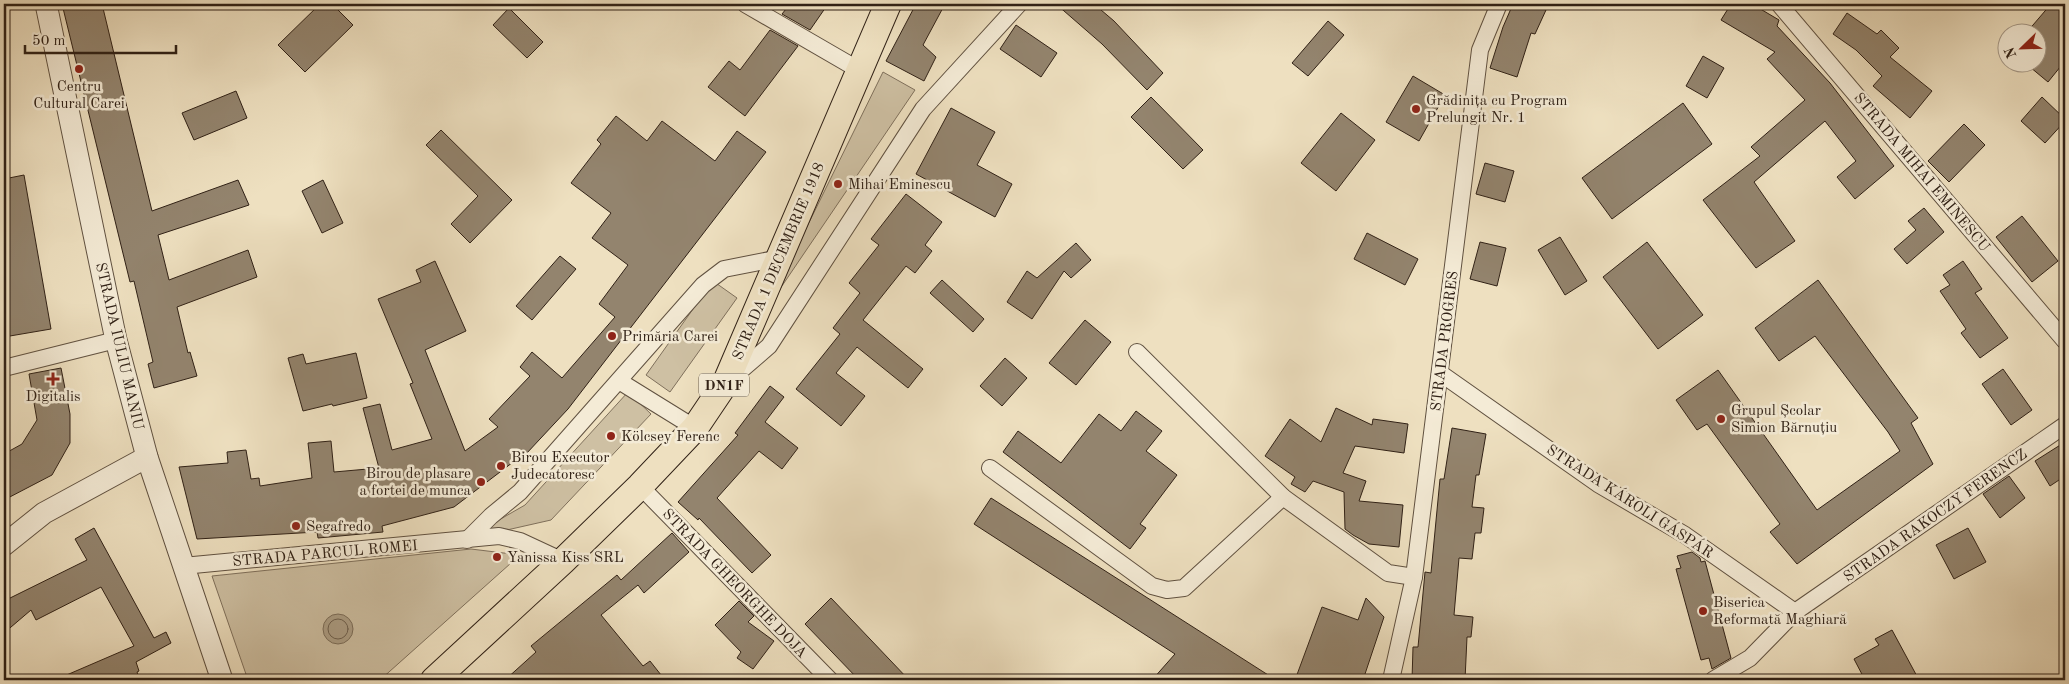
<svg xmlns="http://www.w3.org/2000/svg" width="2069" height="684" font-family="'Old Standard TT',serif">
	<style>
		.green { fill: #cec0a3; stroke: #7f705c }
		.water { fill: #ad9f86; stroke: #7b6d59 }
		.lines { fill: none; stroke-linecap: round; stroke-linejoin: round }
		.shore { stroke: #6e604e; stroke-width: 1 }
		.building { fill: #93846e; stroke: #302116 }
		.minor-casing { stroke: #605140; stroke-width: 18 }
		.tertiary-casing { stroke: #605140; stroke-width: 23 }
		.primary-casing { stroke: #302116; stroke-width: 28 }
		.minor { stroke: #f4ebd6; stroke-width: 16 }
		.tertiary { stroke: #f4ebd6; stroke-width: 21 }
		.primary { stroke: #eee0c0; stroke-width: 26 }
		.poi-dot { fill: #8f2418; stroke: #f4ebd6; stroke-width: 2 }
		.labels { text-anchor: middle; stroke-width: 5; stroke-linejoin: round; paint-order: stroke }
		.shield { fill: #f4ebd6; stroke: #6b5e50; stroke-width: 1 }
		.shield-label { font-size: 14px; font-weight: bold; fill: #302116 }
		.poi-label { font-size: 15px; fill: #302116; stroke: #f4ebd6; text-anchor: start }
		.street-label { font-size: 15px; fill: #302116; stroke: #f4ebd6 }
	</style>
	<rect width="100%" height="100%" fill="#eee0c0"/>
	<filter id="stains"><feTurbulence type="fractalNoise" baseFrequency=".004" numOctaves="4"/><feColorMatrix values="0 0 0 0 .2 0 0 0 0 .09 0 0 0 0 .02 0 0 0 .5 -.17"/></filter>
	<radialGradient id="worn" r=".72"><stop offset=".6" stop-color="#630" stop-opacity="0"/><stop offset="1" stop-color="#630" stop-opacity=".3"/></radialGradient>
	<g class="green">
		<path d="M883,72L915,90L767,308Z"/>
		<path d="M713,281L737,298L670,392L646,375Z"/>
		<path d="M628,392L651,414L551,520L498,532L485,528L525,505Z"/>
		<path d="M471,549L520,555L380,680H248L212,576Z"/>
	</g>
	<circle class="water" cx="338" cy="629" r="15"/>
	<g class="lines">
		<circle class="shore" cx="338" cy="629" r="10"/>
	</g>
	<g class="building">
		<path d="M62,4H102L152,211L238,180L249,205L158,235L169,280L248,250L257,277L177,307L188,353L190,352L197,376L154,388L148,364L153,362L134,281L130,282Z"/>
		<path d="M320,4H332L353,25L305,72L278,45Z"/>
		<path d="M790,4H828L810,30L782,14Z"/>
		<path d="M916,4H945L923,45L936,57L924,81L886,61Z"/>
		<path d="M1056,4H1094L1114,21L1163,73L1147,90L1102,44Z"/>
		<path d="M1513,4H1533L1546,10L1535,34L1531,33L1517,77L1490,68L1503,27Z"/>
		<path d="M1731,4H1752L1779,20L1777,26L1830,83L1894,166L1855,199L1837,177L1856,161L1825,121L1754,182L1795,241L1756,268L1703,200L1760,156L1751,147L1805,100L1767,59L1775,52L1721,20Z"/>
		<path d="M2051,4H2065V61L2048,82L2024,62H2036V32H2027Z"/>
		<path d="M509,8L543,42L527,58L493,25Z"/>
		<path d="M1847,13L1877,34L1881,30L1899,48L1890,57L1932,91L1910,118L1873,86L1882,76L1856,50L1833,34Z"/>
		<path d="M1328,21L1344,35L1308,76L1292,63Z"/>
		<path d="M1016,25L1057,53L1041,77L1000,49Z"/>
		<path d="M770,30L798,46L745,116L708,87L729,61L740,70Z"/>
		<path d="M1703,56L1724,68L1707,98L1686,86Z"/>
		<path d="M1413,76L1445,95L1419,141L1386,122Z"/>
		<path d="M236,91L247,118L194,140L182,113Z"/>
		<path d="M1151,97L1203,150L1183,169L1131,117Z"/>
		<path d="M2042,97L2065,119V121L2045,143L2021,121Z"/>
		<path d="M1683,103L1712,144L1612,219L1582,178Z"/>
		<path d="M951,108L995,132L977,165L1012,184L995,217L916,174Z"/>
		<path d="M1341,113L1375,140L1336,191L1301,163Z"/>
		<path d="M616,116L647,141L662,121L715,161L737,131L766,152L568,409L526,454L525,453L454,507L382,526L383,532L318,538L317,532L197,539L179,467L228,463L227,452L246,450L251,479L259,478L260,486L312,478L308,443L331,441L334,472L379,468L363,408L380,404L392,450L432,439L410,384L413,383L378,299L421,282L416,270L435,261L466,331L425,350L465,451L498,427L489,419L530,376L520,367L532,352L562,378L615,317L599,304L628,265L592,238L611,213L571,183L601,144L597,140Z"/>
		<path d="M1964,124L1985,145L1949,182L1928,161Z"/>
		<path d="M441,130L512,200L470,243L451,224L478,196L426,145Z"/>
		<path d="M1485,163L1514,171L1505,202L1476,194Z"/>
		<path d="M24,175L51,329L4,337V179Z"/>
		<path d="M323,180L343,223L322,233L302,191Z"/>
		<path d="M906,194L942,222L925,245L932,251L915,273L906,266L863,320L923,369L908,388L857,347L836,373L865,396L841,426L796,389L840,334L833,328L860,293L849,283L879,245L871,239Z"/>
		<path d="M1924,208L1944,232L1907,264L1894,249L1916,230L1908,221Z"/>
		<path d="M2022,216L2058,261L2032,282L1996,237Z"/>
		<path d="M1367,233L1418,259L1405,285L1354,259Z"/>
		<path d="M1560,237L1587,281L1565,295L1538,250Z"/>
		<path d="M1480,242L1506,248L1497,286L1470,279Z"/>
		<path d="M1647,242L1703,315L1658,349L1603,277Z"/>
		<path d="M1076,243L1091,260L1071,278L1064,271L1032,319L1007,302L1027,271L1037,278Z"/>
		<path d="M560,256L576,269L532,320L516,306Z"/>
		<path d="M1963,261L1982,289L1975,293L2008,338L1980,358L1961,333L1966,329L1940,291L1950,285L1943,275Z"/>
		<path d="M942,280L984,319L973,332L930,293Z"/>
		<path d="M1818,280L1918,418L1911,423L1933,464L1797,564L1770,532L1780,524L1707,424L1697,430L1676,400L1718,370L1817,510L1900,451L1888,432L1815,336L1779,361L1755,328Z"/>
		<path d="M1085,320L1111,342L1076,385L1049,363Z"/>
		<path d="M356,353L367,398L333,406L332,404L303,411L288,358L303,354L306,364Z"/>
		<path d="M1005,358L1027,378L1002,406L980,386Z"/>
		<path d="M61,368L70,414V443L52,475L4,500V454L22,444L37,420L29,374Z"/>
		<path d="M2003,369L2032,410L2011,425L1982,384Z"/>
		<path d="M770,386L784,397L765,422L798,448L782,469L759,451L717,498L771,555L752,573L699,518L698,520L678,502L738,435L735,433Z"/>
		<path d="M1336,408L1372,425L1373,419L1408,424L1404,453L1355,446L1343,473L1366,481L1359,501L1403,505L1399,547L1369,544L1353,535L1345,529L1344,492L1313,481L1305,492L1291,484L1295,477L1265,456L1290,419L1321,442Z"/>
		<path d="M1136,411L1162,431L1146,451L1177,475L1140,524L1146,528L1130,549L1003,452L1018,431L1061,463L1099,414L1121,431Z"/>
		<path d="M1452,428L1486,434L1479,475H1476L1472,507L1484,508L1481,533H1475L1472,559L1459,558L1454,615L1473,617L1471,637H1467L1465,680H1412L1413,647H1418L1425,572L1431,573L1440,479H1444Z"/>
		<path d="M2065,442V476L2050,486L2035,461Z"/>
		<path d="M2009,476L2025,498L2000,518L1983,494Z"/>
		<path d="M991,498L1276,680H1152L1175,654L974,524Z"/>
		<path d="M94,528L154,638L166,632L171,643L136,662L139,671L137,672L140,680H55L134,646L101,587L36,620L31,610L4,633V601L87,560L75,539Z"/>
		<path d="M1968,528L1986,562L1954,579L1936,545Z"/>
		<path d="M672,533L689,552L644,593L638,585L601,615L643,666L650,661L665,680H505L536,652L531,646L617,575L621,580Z"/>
		<path d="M1692,552L1700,558L1701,562L1705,561L1731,658L1712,669L1709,658L1701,660L1676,569L1681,568L1677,556Z"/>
		<path d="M831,598L909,680H859L805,624Z"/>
		<path d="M1366,598L1384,617L1363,680H1295L1322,607L1358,620Z"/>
		<path d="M739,601L754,616L748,622L774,641L753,669L737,658L741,652L715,625Z"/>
		<path d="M1892,630L1919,680H1865L1854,659L1879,645L1875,639Z"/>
	</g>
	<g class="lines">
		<defs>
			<g id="minor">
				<path d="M745,4L859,70"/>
				<path d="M1779,4L2065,341"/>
				<path d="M1137,352L1283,497L1388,573L1414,577"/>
				<path d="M4,368L116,340"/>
				<path d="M1440,373L1598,484L1685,535L1795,612"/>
				<path d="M732,378L769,346L923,109L1019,4"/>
				<path d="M619,381L695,428"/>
				<path d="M990,468L1152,586L1167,590L1184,588L1283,497"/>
				<path d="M640,486L830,680"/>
				<path d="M467,540L491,516L520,492L703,285L724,269L780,258"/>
				<path d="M183,566L499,536L520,541L563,561"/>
				<path d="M1391,680L1414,577L1480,50L1499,4"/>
				<path d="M1713,680L1750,658L1795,612L2065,425"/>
			</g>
			<g id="tertiary">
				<path d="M46,4L116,340L147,457L222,680"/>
				<path d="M4,545L44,513L147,457"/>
			</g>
			<path id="primary" d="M434,680L563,561L640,486L695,428L726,382L888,4"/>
		</defs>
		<use href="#minor" class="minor-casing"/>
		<use href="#tertiary" class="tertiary-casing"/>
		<use href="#primary" class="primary-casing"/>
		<use href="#minor" class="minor"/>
		<use href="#tertiary" class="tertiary"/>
		<use href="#primary" class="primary"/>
	</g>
	<g class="poi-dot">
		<circle cx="79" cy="69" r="5"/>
		<circle cx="1416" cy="109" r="5"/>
		<circle cx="838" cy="184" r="5"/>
		<circle cx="612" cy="336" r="5"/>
		<path d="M50.5 371.5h5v5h5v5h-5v5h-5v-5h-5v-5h5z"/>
		<circle cx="1721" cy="419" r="5"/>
		<circle cx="611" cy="436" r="5"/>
		<circle cx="501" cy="466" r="5"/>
		<circle cx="481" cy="482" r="5"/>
		<circle cx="296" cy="526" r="5"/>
		<circle cx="497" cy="557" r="5"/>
		<circle cx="1703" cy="611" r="5"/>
	</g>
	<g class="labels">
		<rect class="shield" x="699" y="373.5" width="50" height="23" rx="4"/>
		<g class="shield-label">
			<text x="724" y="390">DN1F</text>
		</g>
		<g class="poi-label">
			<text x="79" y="91" text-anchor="middle">Centru<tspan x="79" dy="17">Cultural Carei</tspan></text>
			<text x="1426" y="105">Grădinița cu Program<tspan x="1426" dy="17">Prelungit Nr. 1</tspan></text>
			<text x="848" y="189">Mihai Eminescu</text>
			<text x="622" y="341">Primăria Carei</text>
			<text x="53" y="401" text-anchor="middle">Digitalis</text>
			<text x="1731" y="415">Grupul Școlar<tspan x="1731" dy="17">Simion Bărnuțiu</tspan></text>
			<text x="621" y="441">Kölcsey Ferenc</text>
			<text x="511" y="462">Birou Executor<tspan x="511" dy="17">Judecatoresc</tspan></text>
			<text x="471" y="478" text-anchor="end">Birou de plasare<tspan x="471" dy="17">a fortei de munca</tspan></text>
			<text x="306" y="531">Segafredo</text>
			<text x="507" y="562">Yanissa Kiss SRL</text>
			<text x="1713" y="607">Biserica<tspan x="1713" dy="17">Reformată Maghiară</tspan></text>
		</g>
		<g class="street-label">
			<text transform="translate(1922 172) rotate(50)" y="5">STRADA MIHAI EMINESCU</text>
			<text transform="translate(778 261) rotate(-67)" y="5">STRADA 1 DECEMBRIE 1918</text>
			<text transform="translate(1444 341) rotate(-83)" y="5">STRADA PROGRES</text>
			<text transform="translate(120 346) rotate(77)" y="5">STRADA IULIU MANIU</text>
			<text transform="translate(1630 501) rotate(33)" y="5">STRADA KÁROLI GÁSPÁR</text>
			<text transform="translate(1935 515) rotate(-35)" y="5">STRADA RAKOCZY FERENCZ</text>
			<text transform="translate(325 553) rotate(-5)" y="5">STRADA PARCUL ROMEI</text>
			<text transform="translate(735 583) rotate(46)" y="5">STRADA GHEORGHE DOJA</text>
		</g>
	</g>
	<rect width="2069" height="684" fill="none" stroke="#eee0c0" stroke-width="20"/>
	<rect x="5" y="5" width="2059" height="674" fill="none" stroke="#302116" stroke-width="2.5"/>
	<rect x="10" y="10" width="2049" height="664" fill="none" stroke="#302116"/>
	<g transform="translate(2022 48) rotate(247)"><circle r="24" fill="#f4ebd6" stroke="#a69a89"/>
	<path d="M0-4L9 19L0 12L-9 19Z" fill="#8f2418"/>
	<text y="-8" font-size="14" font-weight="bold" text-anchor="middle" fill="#302116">N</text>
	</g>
	<path d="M25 45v8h151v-8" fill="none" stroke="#302116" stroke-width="2.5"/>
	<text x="32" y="45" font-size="15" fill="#302116" stroke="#f4ebd6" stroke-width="4" paint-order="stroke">50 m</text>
	<rect width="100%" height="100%" filter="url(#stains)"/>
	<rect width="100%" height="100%" fill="url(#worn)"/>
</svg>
